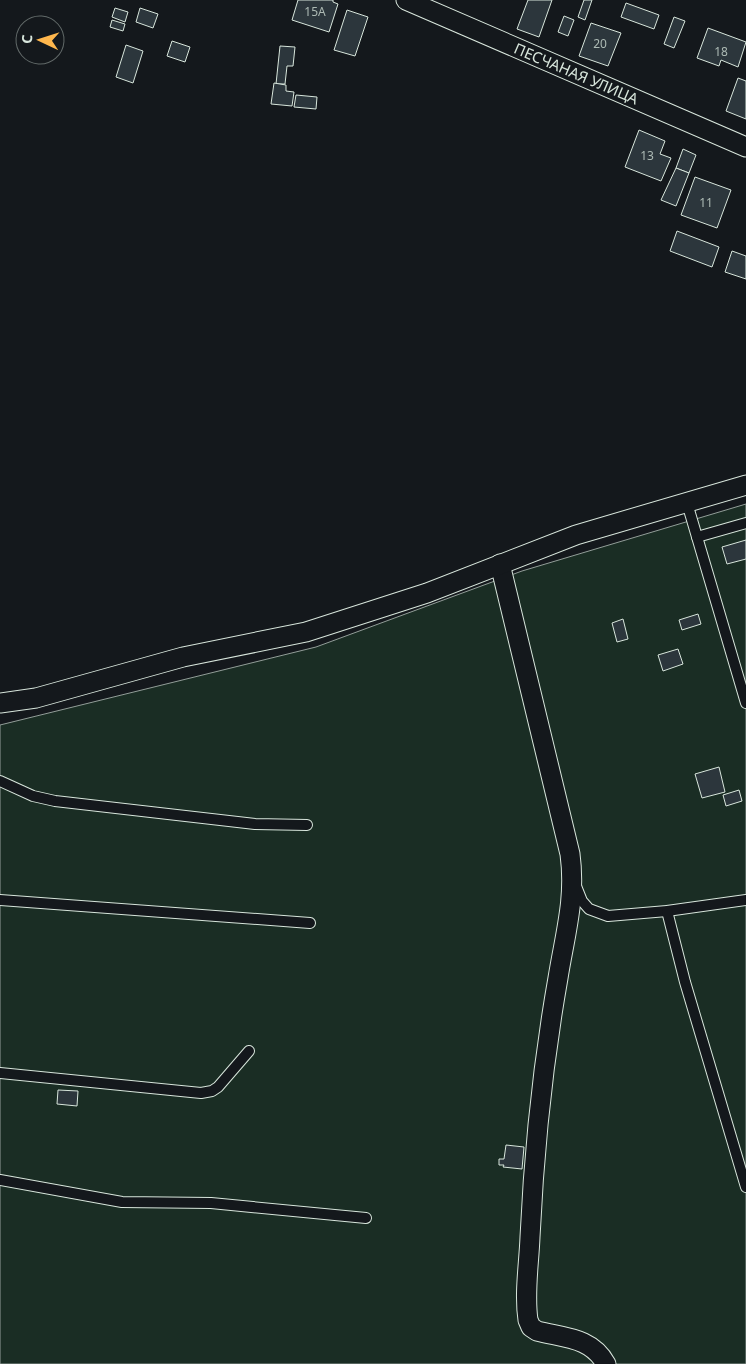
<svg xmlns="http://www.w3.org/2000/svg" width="746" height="1364" font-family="'Noto Sans',sans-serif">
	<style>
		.green { fill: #1a2d24; stroke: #939e99 }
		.building { fill: #2c363c; stroke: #d8e6dc }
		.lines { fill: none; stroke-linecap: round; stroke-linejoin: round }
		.lane-casing { stroke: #d8e6dc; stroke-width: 12 }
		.street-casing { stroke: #d8e6dc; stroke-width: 21 }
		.lane { stroke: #14181c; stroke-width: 10 }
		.street { stroke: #14181c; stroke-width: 19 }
		.labels { text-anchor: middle; stroke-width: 4; stroke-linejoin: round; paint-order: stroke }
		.number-label { font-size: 12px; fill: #adbab4 }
		.street-label { font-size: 15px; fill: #d8e6dc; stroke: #14181c }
	</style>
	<rect width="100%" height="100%" fill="#14181c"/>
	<path class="green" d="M746,504V1364H0V725L316,647L522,571Z"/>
	<g class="building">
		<path d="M298,0H333V2L338,4L329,32L292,20Z"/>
		<path d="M528,0H552L539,37L517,29Z"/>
		<path d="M584,0H592L585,20L578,17Z"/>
		<path d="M626,3L659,15L654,29L621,17Z"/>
		<path d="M115,8L128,12L125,22L112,17Z"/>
		<path d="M140,8L158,14L153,28L136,22Z"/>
		<path d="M347,10L368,17L355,56L334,50Z"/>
		<path d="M564,16L574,20L568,36L558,32Z"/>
		<path d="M674,17L685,21L674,48L664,44Z"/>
		<path d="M112,20L125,24L123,31L110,27Z"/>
		<path d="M591,23L621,33L608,66L579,56Z"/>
		<path d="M708,28L746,42L738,67L721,60L719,66L697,58Z"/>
		<path d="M172,41L190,47L185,62L167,56Z"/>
		<path d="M126,45L143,51L133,83L116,77Z"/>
		<path d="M280,46L295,47L293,66H287L285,84H276Z"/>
		<path d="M738,78L746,81V119L726,111Z"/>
		<path d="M274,83L286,85V91L294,92L292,106L271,104Z"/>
		<path d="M296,95L317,97L316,109L294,107Z"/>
		<path d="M639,130L665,141L660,154L671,158L661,181L625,167Z"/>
		<path d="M683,149L696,155L689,173L676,168Z"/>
		<path d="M676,168L689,173L676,206L661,200Z"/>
		<path d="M695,177L731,190L717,228L681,215Z"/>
		<path d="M677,231L719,247L712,267L670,251Z"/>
		<path d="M732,251L746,256V279L725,272Z"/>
		<path d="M746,540V559L727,564L722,547Z"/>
		<path d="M698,614L701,624L682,630L679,620Z"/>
		<path d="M623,619L628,639L617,642L612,623Z"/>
		<path d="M678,649L683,664L663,671L658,655Z"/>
		<path d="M719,767L725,792L702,798L695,774Z"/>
		<path d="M739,790L742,801L726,806L723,795Z"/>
		<path d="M58,1090L78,1091L77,1106L57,1104Z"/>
		<path d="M506,1145L524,1147L522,1169L503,1167L504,1165H499V1159H504Z"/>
	</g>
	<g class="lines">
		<defs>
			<g id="lane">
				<path d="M687,503L746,703"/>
				<path d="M697,537L746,523"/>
				<path d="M0,781L33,796L55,801L255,824L307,825"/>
				<path d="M576,886L582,901L589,909L608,916L667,911L746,900"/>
				<path d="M0,900L310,923"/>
				<path d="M667,911L685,982L746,1187"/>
				<path d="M0,1073L201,1093L212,1091L218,1087L249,1051"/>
				<path d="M0,1180L122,1202L211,1203L366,1218"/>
			</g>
			<g id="street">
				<path d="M406,0L746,147"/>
				<path d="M500,564L570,854C576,899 565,934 558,978C543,1063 534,1150 530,1237C529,1264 524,1293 528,1320L531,1327L537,1331C564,1338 591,1337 606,1364"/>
				<path d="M0,703L36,698L183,657L306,632L427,593L576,535L746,485"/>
			</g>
		</defs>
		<use href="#lane" class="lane-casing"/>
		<use href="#street" class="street-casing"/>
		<use href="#lane" class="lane"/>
		<use href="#street" class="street"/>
	</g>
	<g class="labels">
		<g class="number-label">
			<text x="315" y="16">15А</text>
			<text x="600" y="48">20</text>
			<text x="721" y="56">18</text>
			<text x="647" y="160">13</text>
			<text x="706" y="207">11</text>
		</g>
		<g class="street-label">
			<text transform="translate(576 74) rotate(23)" y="5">ПЕСЧАНАЯ УЛИЦА</text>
		</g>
	</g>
	<g transform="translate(40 40) rotate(274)"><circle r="24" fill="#14181c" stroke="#626a69"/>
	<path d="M0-4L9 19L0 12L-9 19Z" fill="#ffb74d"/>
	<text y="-8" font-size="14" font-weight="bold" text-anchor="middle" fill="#d8e6dc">С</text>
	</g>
</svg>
